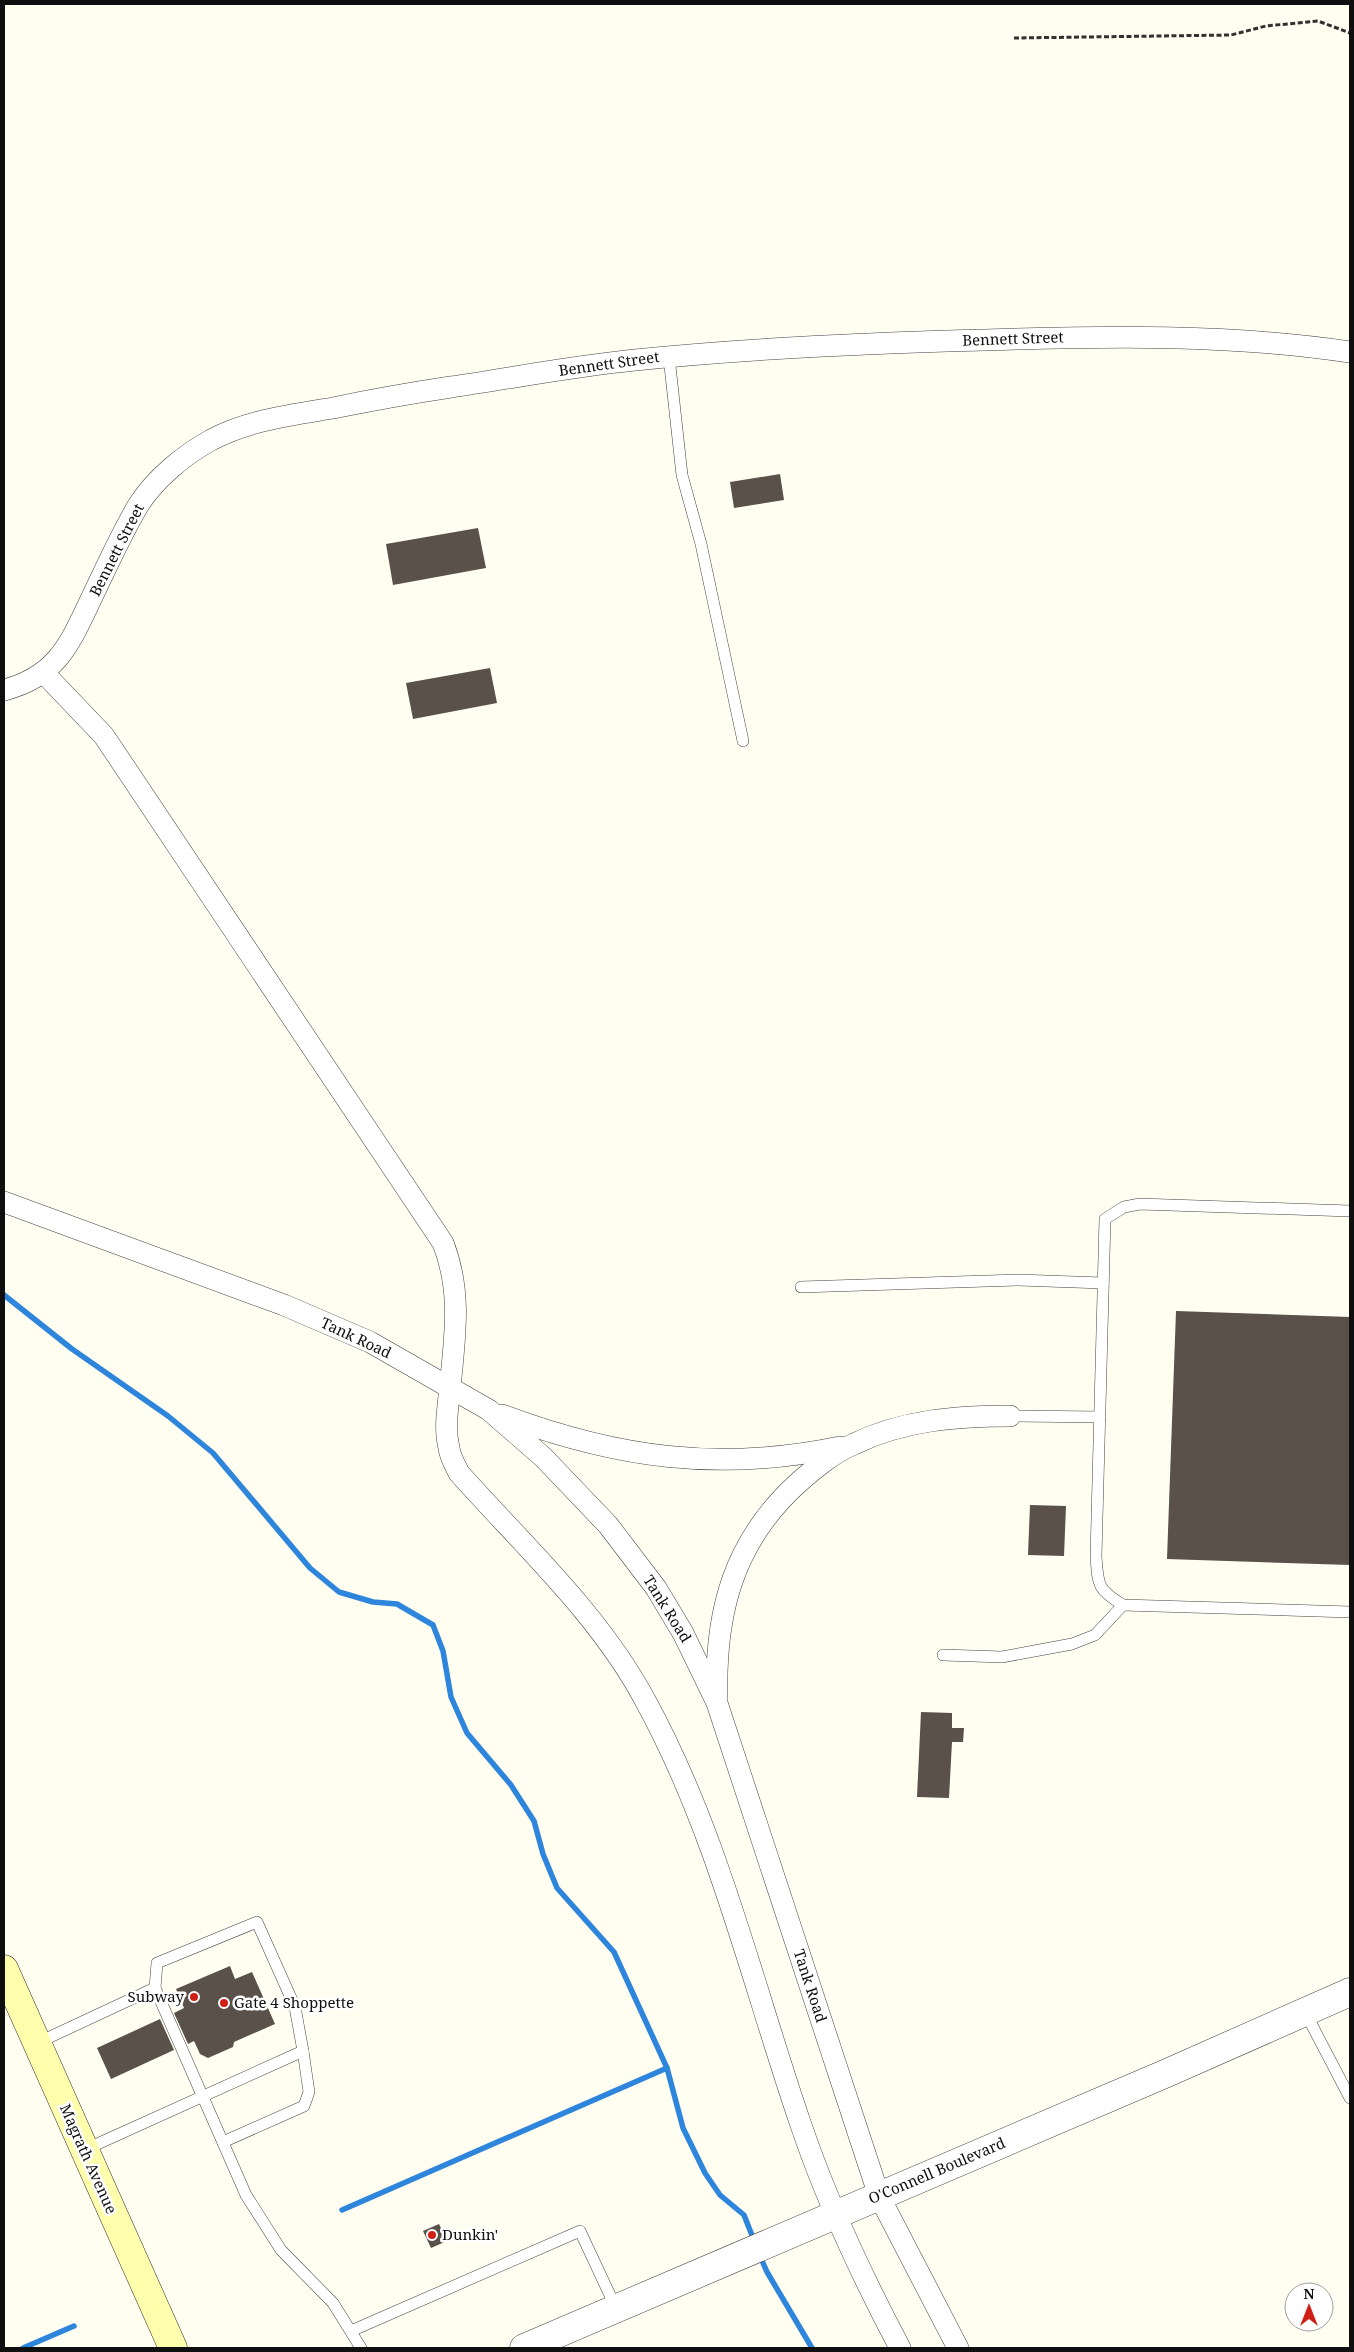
<svg xmlns="http://www.w3.org/2000/svg" width="1354" height="2352" font-family="'Noto Serif',serif">
	<style>
		.lines { fill: none; stroke-linecap: round; stroke-linejoin: round }
		.stream { stroke: #2e85dc; stroke-width: 5.5 }
		.building { fill: #59514a }
		.service-casing { stroke: #424242; stroke-width: 12 }
		.minor-casing { stroke: #424242; stroke-width: 22 }
		.tertiary-casing { stroke: #424242; stroke-width: 29 }
		.secondary-casing { stroke: #313131; stroke-width: 29 }
		.path { stroke: #313131; stroke-width: 3; stroke-dasharray: 5 2.5; stroke-linecap: butt }
		.service { stroke: #fff; stroke-width: 11 }
		.minor { stroke: #fff; stroke-width: 21 }
		.tertiary { stroke: #fff; stroke-width: 28 }
		.secondary { stroke: #fffeac; stroke-width: 28 }
		.poi-dot { fill: #d02016; stroke: #fff; stroke-width: 2 }
		.labels { text-anchor: middle; stroke-width: 5; stroke-linejoin: round; paint-order: stroke }
		.street-label { font-size: 15px; fill: #0f0f0f; stroke: #fff }
		.poi-label { font-size: 15px; fill: #0f0f0f; stroke: #fff; text-anchor: start }
	</style>
	<rect width="100%" height="100%" fill="#fffef1"/>
	<g class="lines">
		<g class="stream">
			<path d="M4,1295L72,1349L168,1416L213,1453L310,1568L339,1592L373,1602L397,1604L433,1625L443,1651L451,1697L467,1733L511,1785L534,1821L543,1854L557,1888L614,1952L667,2068L683,2128L705,2173L720,2195L744,2215L755,2243"/>
			<path d="M342,2210L667,2068"/>
			<path d="M760,2256L767,2272L812,2348"/>
			<path d="M23,2348L74,2326"/>
		</g>
	</g>
	<g class="building">
		<path d="M780,474L784,500L734,508L730,482Z"/>
		<path d="M478,528L486,568L393,585L386,544Z"/>
		<path d="M490,668L497,703L413,719L406,683Z"/>
		<path d="M1176,1311L1350,1317V1565L1167,1559Z"/>
		<path d="M1030,1505L1066,1506L1064,1556L1028,1555Z"/>
		<path d="M921,1712L952,1713V1728H964L963,1742H952L949,1798L917,1797Z"/>
		<path d="M230,1966L235,1979L252,1972L275,2024L234,2042L233,2047L208,2058L200,2054L194,2041L188,2044L174,2013L184,2008L176,1989Z"/>
		<path d="M160,2019L174,2050L111,2079L97,2048Z"/>
		<path d="M439,2224L447,2241L431,2248L423,2231Z"/>
	</g>
	<g class="lines">
		<defs>
			<g id="service">
				<path d="M669,357L682,475L701,544L743,741"/>
				<path d="M1350,1211L1140,1204L1124,1207L1105,1219L1096,1556C1098,1585 1097,1589 1123,1605L1350,1612"/>
				<path d="M801,1287L1018,1280L1103,1283"/>
				<path d="M1010,1416L1100,1417"/>
				<path d="M943,1655L1002,1657L1072,1644L1095,1635L1123,1605"/>
				<path d="M1305,2012L1350,2098"/>
				<path d="M37,2043L155,1988L246,2195L281,2250L333,2303L361,2348"/>
				<path d="M223,2142L304,2106L309,2092L303,2051"/>
				<path d="M84,2150L303,2051L295,2007L257,1922L157,1963L155,1988"/>
				<path d="M351,2331L580,2231L616,2308"/>
			</g>
			<g id="minor">
				<path d="M43,672L104,736L443,1243C462,1291 455,1337 450,1387C448,1408 444,1428 449,1448C450,1457 455,1465 459,1473C523,1545 599,1614 645,1700C718,1833 752,1983 801,2125C827,2202 862,2276 900,2348"/>
				<path d="M4,690C58,676 70,643 92,597C107,566 121,534 139,504C156,478 184,455 211,440C249,420 291,415 333,408C372,400 411,393 451,387C512,378 574,366 635,360C752,348 868,343 985,340C1108,336 1229,334 1350,352"/>
				<path d="M4,1202L284,1305L370,1342L489,1410L543,1457L608,1525L656,1588L683,1633L717,1703L879,2196L958,2348"/>
				<path d="M502,1415C617,1458 719,1472 840,1447"/>
				<path d="M717,1695C715,1611 734,1541 798,1483C815,1468 833,1453 854,1444C903,1420 957,1416 1010,1416"/>
			</g>
			<path id="tertiary" d="M524,2348L1167,2073L1350,1992"/>
			<path id="secondary" d="M4,1969L173,2348"/>
		</defs>
		<use href="#service" class="service-casing"/>
		<use href="#minor" class="minor-casing"/>
		<use href="#tertiary" class="tertiary-casing"/>
		<use href="#secondary" class="secondary-casing"/>
		<path class="path" d="M1014,38L1231,35L1266,26L1318,21L1350,33"/>
		<use href="#service" class="service"/>
		<use href="#minor" class="minor"/>
		<use href="#tertiary" class="tertiary"/>
		<use href="#secondary" class="secondary"/>
	</g>
	<g class="poi-dot">
		<circle cx="194" cy="1997" r="5"/>
		<circle cx="224" cy="2003" r="5"/>
		<circle cx="432" cy="2235" r="5"/>
	</g>
	<g class="labels">
		<g class="street-label">
			<text transform="translate(1013 339) rotate(-2)" y="5">Bennett Street</text>
			<text transform="translate(609 364) rotate(-8)" y="5">Bennett Street</text>
			<text transform="translate(117 550) rotate(-63)" y="5">Bennett Street</text>
			<text transform="translate(356 1338) rotate(25)" y="5">Tank Road</text>
			<text transform="translate(667 1609) rotate(58)" y="5">Tank Road</text>
			<text transform="translate(810 1986) rotate(72)" y="5">Tank Road</text>
			<text transform="translate(88 2159) rotate(66)" y="5">Magrath Avenue</text>
			<text transform="translate(937 2171) rotate(-23)" y="5">O'Connell Boulevard</text>
		</g>
		<g class="poi-label">
			<text x="184" y="2002" text-anchor="end">Subway</text>
			<text x="234" y="2008">Gate 4 Shoppette</text>
			<text x="442" y="2240">Dunkin'</text>
		</g>
	</g>
	<rect width="1354" height="2352" fill="none" stroke="#0f0f0f" stroke-width="10"/>
	<g transform="translate(1309 2307)"><circle r="24" fill="#ffffff" stroke="#9f9f9f"/>
	<path d="M0-4L9 19L0 12L-9 19Z" fill="#d02016"/>
	<text y="-8" font-size="14" font-weight="bold" text-anchor="middle" fill="#0f0f0f">N</text>
	</g>
</svg>
